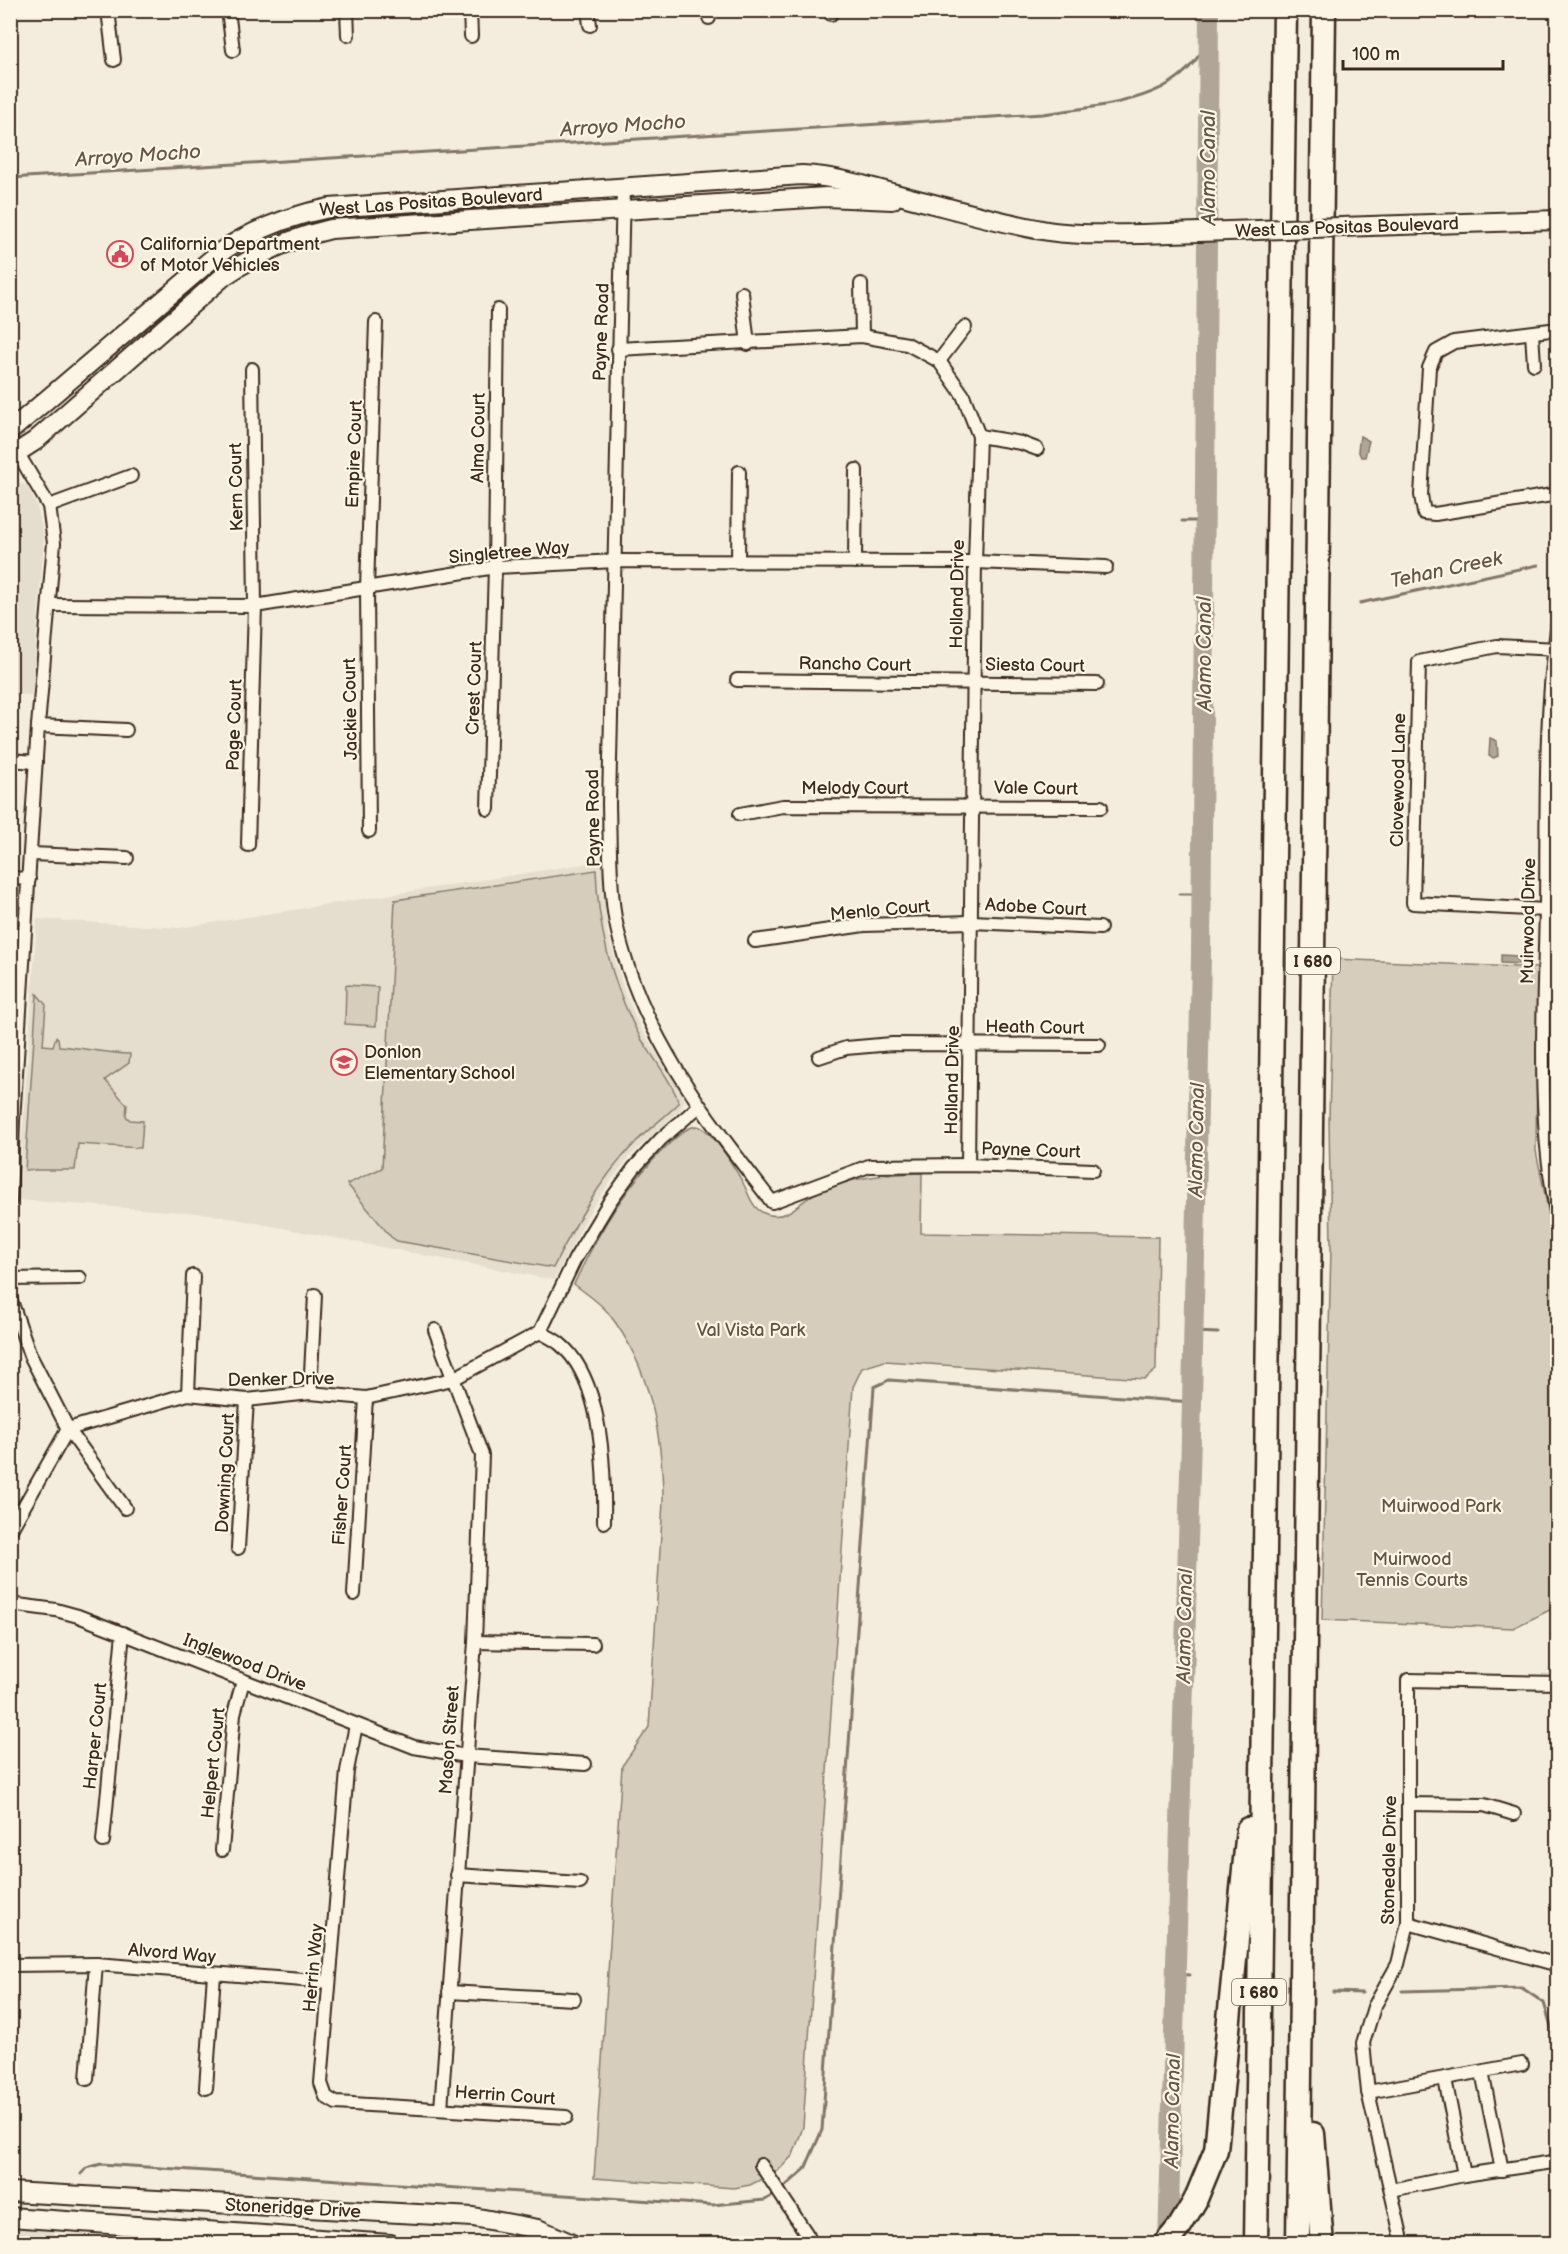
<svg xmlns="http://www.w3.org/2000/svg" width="1568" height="2254" font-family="'Balsamiq Sans',sans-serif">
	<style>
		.built { fill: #e5ddce }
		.green { fill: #d6cdbd; stroke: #887c6e; stroke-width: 1.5 }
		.water { fill: #b0a596; stroke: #817466; stroke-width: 1.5 }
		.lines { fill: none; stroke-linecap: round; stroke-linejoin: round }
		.stream { stroke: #817466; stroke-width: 3 }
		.river { stroke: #b0a596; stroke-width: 20 }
		.street-casing { stroke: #3b2a1e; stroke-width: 16 }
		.secondary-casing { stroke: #3b2a1e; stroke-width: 22 }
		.highway-casing { stroke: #3b2a1e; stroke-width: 27 }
		.street { stroke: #fcf5e5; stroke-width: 12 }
		.secondary { stroke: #fcf5e5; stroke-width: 18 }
		.highway { stroke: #fcf5e5; stroke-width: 22 }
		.secondary-bridge-casing { stroke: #3b2a1e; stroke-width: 22; stroke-linecap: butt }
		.secondary-bridge { stroke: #fcf5e5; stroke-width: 18 }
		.labels { text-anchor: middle; stroke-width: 4.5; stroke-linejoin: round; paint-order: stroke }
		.shield { fill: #fcf5e5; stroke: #75675a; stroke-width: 1.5 }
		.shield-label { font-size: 16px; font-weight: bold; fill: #3b2a1e }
		.street-label { font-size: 18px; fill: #3b2a1e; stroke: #fcf5e5 }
		.poi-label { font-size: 18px; fill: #3b2a1e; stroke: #fcf5e5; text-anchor: start }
		.park-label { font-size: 18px; fill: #625346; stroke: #fcf5e5 }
		.water-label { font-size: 20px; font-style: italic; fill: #645548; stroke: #fcf5e5 }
	</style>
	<rect width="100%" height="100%" fill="#f4eddd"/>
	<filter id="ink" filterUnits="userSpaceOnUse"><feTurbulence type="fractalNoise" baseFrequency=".0167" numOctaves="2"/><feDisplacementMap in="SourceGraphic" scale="12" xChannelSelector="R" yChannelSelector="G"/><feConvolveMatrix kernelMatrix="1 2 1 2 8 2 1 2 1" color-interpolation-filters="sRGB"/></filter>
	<g filter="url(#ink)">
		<g class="built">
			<path d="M11,479L27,486L37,506L44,538L32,695L11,694Z"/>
			<path d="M602,861L607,931L624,991L641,1029L681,1091L684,1101L681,1109L629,1157L607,1186L589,1213L554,1280L209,1214L18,1200L37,919L179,928Z"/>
			<path d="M10,2227L54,2230L52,2243H11Z"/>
		</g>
		<g class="green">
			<path d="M596,870C598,928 612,985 640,1037C648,1050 680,1093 678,1104C664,1118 647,1130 633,1145C599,1181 575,1224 553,1268L397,1241L391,1237L347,1184L382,1168L395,900Z"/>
			<path d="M1333,959L1538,968L1536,1151L1558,1259V1606L1513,1628L1322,1620L1331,1249L1329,1120Z"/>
			<path d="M346,985L378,987L376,1026L345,1024Z"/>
			<path d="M37,994L46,1005L43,1045L53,1046L56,1037L58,1038L59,1046C85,1048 105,1053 130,1054L129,1063L105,1080L127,1105L126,1116L130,1120L143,1121L141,1148L78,1144L75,1170H25Z"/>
			<path d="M697,1126C711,1128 734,1167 742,1181C750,1195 751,1211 770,1215C791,1219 801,1199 818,1192C852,1177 885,1174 922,1173L921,1233L1158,1237L1156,1370L1145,1379L885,1361L862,1368L853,1387L803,2127L793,2155L778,2171L750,2185L734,2188L594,2178L622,1766L649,1727L663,1502C663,1437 650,1366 609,1314C600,1302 585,1293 574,1284C599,1231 627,1183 670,1143C678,1136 686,1127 697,1126Z"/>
		</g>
		<g class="water">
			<path d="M1360,436L1369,441L1365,457H1361L1358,450Z"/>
			<path d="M1490,738L1497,741L1498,756L1494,758L1489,756Z"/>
			<path d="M1501,955L1518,956V964L1501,963Z"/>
		</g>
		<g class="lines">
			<g class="stream">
				<path d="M10,178L1043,114C1105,104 1183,104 1209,36"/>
				<path d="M1182,521H1203"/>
				<path d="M1360,603L1538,565"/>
				<path d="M1179,894H1201"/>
				<path d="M1194,1332L1218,1333"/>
				<path d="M1175,1974L1190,1975"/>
				<path d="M1402,1991L1522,1988L1544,2003L1558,2049"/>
				<path d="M1333,1992L1362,1993"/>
				<path d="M81,2174L87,2168L101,2164L712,2205L765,2200L775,2194"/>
				<path d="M781,2190L805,2169L822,2130L874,1387L889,1380L1192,1402"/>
			</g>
			<path class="river" d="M1168,2244L1192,1402L1201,956L1209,10"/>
			<defs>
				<g id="street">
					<path d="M108,10L114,60"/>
					<path d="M228,10L233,50"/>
					<path d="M347,10L348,35"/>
					<path d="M470,10L471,36"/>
					<path d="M588,10L590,25"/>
					<path d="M709,10V18"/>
					<path d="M831,10V14"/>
					<path d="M623,188L609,804C610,841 609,881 615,918C636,1028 705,1116 772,1202L869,1166L968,1165L1093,1170"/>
					<path d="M861,284L862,336"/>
					<path d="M742,293L748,344"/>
					<path d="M1558,329L1454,342L1436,352L1429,368L1421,495L1424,513L1435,514L1558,494"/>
					<path d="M1532,333L1534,364"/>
					<path d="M618,349L862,336L907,344L939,361L963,395L979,436L975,562L968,1165"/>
					<path d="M939,361L965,327"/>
					<path d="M979,436L1021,443L1037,449"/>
					<path d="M10,440L49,506L54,543L38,726L13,1121L10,1202"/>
					<path d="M49,506L131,476"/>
					<path d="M738,562L739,472"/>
					<path d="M855,562L856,470"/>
					<path d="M49,605L255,606L495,567L616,561L975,562L1106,567"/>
					<path d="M1558,622C1544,717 1547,812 1546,907C1544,1011 1536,1118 1558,1219"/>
					<path d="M737,680L1097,684"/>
					<path d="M38,726L126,730"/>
					<path d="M10,760L36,762"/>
					<path d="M488,809L495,567L498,310"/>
					<path d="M740,814L783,806L1101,807"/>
					<path d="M369,831L367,588L376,322"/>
					<path d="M248,845L255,606L252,369"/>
					<path d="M31,854L127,858"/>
					<path d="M10,878L29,879"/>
					<path d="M1546,910L1413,903L1419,662L1497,646L1558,649"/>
					<path d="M755,941L864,925L972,922L1100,928"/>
					<path d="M819,1057L846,1048L892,1044L1099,1045"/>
					<path d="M10,1279L80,1278"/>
					<path d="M10,1298L30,1355L68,1429L125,1508"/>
					<path d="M435,1330L482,1455L475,1642L441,2109"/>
					<path d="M540,1332C547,1336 554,1339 560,1344C603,1379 605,1471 604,1522"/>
					<path d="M310,1393L315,1295"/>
					<path d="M188,1394L193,1276"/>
					<path d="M10,1531L68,1429L188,1394L247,1400L310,1393L366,1398L453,1379L540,1332L575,1259L610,1201L634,1168L661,1139L698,1107"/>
					<path d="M238,1548L247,1400"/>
					<path d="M354,1594L366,1398"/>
					<path d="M10,1604L56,1610L78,1616L414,1747L466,1756L585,1764"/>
					<path d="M475,1642L593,1644"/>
					<path d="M356,1725L347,1771L321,2083L326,2097L336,2103L566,2117"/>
					<path d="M1408,1804L1484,1805L1514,1814"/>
					<path d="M103,1841L123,1633"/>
					<path d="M222,1850L234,1714L243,1681"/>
					<path d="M457,1875L580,1883"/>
					<path d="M1408,1923L1558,1965"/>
					<path d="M10,1965L96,1964L329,1982"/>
					<path d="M449,1992L574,1999"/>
					<path d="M1482,2072L1502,2170"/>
					<path d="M87,2079L96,1964"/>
					<path d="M1445,2079L1464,2175"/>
					<path d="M206,2088L214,1974"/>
					<path d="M1368,2092L1522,2064"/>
					<path d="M761,2165L808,2236L806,2244"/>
					<path d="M1391,2190L1464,2175L1553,2162"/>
					<path d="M1403,2244L1368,2092L1363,2043L1374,2007L1398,1964L1408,1923V1680L1558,1683"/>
				</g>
				<g id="secondary">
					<path d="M1370,226L1558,220"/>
					<path d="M10,431L219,253C253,230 288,216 329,208L802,175C846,177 884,192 926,202C964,212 1003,223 1042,230C1075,236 1108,234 1142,234"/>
					<path d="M10,457L35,441L224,276C258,253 291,238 331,229L826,197L892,200"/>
					<path d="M10,2192L473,2217L538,2229L572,2244"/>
					<path d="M10,2217L390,2244"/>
				</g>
				<g id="highway">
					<path d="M1313,2134L1322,2244"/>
					<path d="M1165,2244L1180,2226L1195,2201L1216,2150L1248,1829"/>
					<path d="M1256,2244L1285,10"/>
					<path d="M1298,2244L1324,10"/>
				</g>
			</defs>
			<use href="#street" class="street-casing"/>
			<use href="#secondary" class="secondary-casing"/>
			<use href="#highway" class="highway-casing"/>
			<use href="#street" class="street"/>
			<use href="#secondary" class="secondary"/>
			<use href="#highway" class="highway"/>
			<defs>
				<path id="secondary-bridge" d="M1142,234L1370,226"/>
			</defs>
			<use href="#secondary-bridge" class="secondary-bridge-casing"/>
			<use href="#secondary-bridge" class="secondary-bridge"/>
		</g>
	</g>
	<defs>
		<symbol id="civic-ring" viewBox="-11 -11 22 22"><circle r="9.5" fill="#fcf5e5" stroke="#d1495b" stroke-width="1.5"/><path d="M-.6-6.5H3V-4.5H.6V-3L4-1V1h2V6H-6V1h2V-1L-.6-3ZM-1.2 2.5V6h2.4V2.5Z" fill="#d1495b"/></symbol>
		<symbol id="school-ring" viewBox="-11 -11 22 22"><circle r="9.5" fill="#fcf5e5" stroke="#d1495b" stroke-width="1.5"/><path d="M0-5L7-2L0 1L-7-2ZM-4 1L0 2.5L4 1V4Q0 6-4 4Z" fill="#d1495b"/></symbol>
	</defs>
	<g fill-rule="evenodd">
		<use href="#civic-ring" x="105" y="239" width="30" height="30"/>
		<use href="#school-ring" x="329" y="1047" width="30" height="30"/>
	</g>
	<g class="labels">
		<g class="shield">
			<rect x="1286" y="948" width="54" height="26" rx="4.5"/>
			<rect x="1232" y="1979" width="54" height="26" rx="4.5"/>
		</g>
		<g class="shield-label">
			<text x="1313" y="967">I 680</text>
			<text x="1259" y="1998">I 680</text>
		</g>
		<g class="street-label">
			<text transform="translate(431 202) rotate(-4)" y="6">West Las Positas Boulevard</text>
			<text transform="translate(1347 227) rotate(-2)" y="6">West Las Positas Boulevard</text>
			<text transform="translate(601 332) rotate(-88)" y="6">Payne Road</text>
			<text transform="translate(478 438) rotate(-89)" y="6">Alma Court</text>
			<text transform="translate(354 454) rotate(-88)" y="6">Empire Court</text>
			<text transform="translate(236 487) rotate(-91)" y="6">Kern Court</text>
			<text transform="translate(509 552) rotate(-5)" y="6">Singletree Way</text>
			<text transform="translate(957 594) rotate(-89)" y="6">Holland Drive</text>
			<text transform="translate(855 664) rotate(1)" y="6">Rancho Court</text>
			<text transform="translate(1035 665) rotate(1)" y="6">Siesta Court</text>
			<text transform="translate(474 688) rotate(-88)" y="6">Crest Court</text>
			<text transform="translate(350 709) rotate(-91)" y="6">Jackie Court</text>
			<text transform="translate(234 725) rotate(-88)" y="6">Page Court</text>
			<text transform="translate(1398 780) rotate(-89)" y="6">Clovewood Lane</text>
			<text x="855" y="794">Melody Court</text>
			<text transform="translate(1036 788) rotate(1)" y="6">Vale Court</text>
			<text transform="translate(593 818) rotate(-91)" y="6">Payne Road</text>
			<text transform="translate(1036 907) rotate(3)" y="6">Adobe Court</text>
			<text transform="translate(880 910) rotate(-5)" y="6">Menlo Court</text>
			<text transform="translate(1528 921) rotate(-89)" y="6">Muirwood Drive</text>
			<text transform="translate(1035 1027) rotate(1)" y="6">Heath Court</text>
			<text transform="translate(952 1080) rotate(-89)" y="6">Holland Drive</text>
			<text transform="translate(1031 1150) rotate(2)" y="6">Payne Court</text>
			<text transform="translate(281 1379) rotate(-1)" y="6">Denker Drive</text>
			<text transform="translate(225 1473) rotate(-87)" y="6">Downing Court</text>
			<text transform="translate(342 1495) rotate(-86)" y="6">Fisher Court</text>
			<text transform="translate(245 1662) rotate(21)" y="6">Inglewood Drive</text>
			<text transform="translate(95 1736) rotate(-84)" y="6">Harper Court</text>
			<text transform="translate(449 1740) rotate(-86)" y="6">Mason Street</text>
			<text transform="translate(213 1763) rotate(-84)" y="6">Helpert Court</text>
			<text transform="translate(1389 1860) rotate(-89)" y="6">Stonedale Drive</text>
			<text transform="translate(172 1953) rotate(5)" y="6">Alvord Way</text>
			<text transform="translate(313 1968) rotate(-85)" y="6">Herrin Way</text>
			<text transform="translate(505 2095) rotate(4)" y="6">Herrin Court</text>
			<text transform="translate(293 2208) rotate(3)" y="6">Stoneridge Drive</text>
		</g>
		<g class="poi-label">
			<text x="140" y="250">California Department<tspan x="140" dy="21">of Motor Vehicles</tspan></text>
			<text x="364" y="1058">Donlon<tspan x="364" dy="21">Elementary School</tspan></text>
		</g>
		<g class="park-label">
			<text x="751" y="1336">Val Vista Park</text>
			<text x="1441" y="1512">Muirwood Park</text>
			<text x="1412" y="1565">Muirwood<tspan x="1412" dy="21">Tennis Courts</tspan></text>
		</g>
		<g class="water-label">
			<text transform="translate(623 125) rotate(-4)" y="7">Arroyo Mocho</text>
			<text transform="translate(138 155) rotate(-4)" y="7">Arroyo Mocho</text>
			<text transform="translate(1208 168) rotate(-90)" y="7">Alamo Canal</text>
			<text transform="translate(1446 569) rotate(-12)" y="7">Tehan Creek</text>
			<text transform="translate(1204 654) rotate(-90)" y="7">Alamo Canal</text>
			<text transform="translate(1196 1140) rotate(-89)" y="7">Alamo Canal</text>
			<text transform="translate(1184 1626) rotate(-89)" y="7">Alamo Canal</text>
			<text transform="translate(1172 2111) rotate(-89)" y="7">Alamo Canal</text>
		</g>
	</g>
	<rect width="1568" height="2254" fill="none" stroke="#fcf5e5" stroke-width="36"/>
	<rect x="18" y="18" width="1532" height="2218" fill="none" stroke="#3b2a1e" stroke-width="2" filter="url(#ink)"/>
	<path d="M1343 60v9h160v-9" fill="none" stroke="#3b2a1e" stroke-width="3"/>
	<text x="1352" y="60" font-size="18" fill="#3b2a1e" stroke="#fcf5e5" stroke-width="4.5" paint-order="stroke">100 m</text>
</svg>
